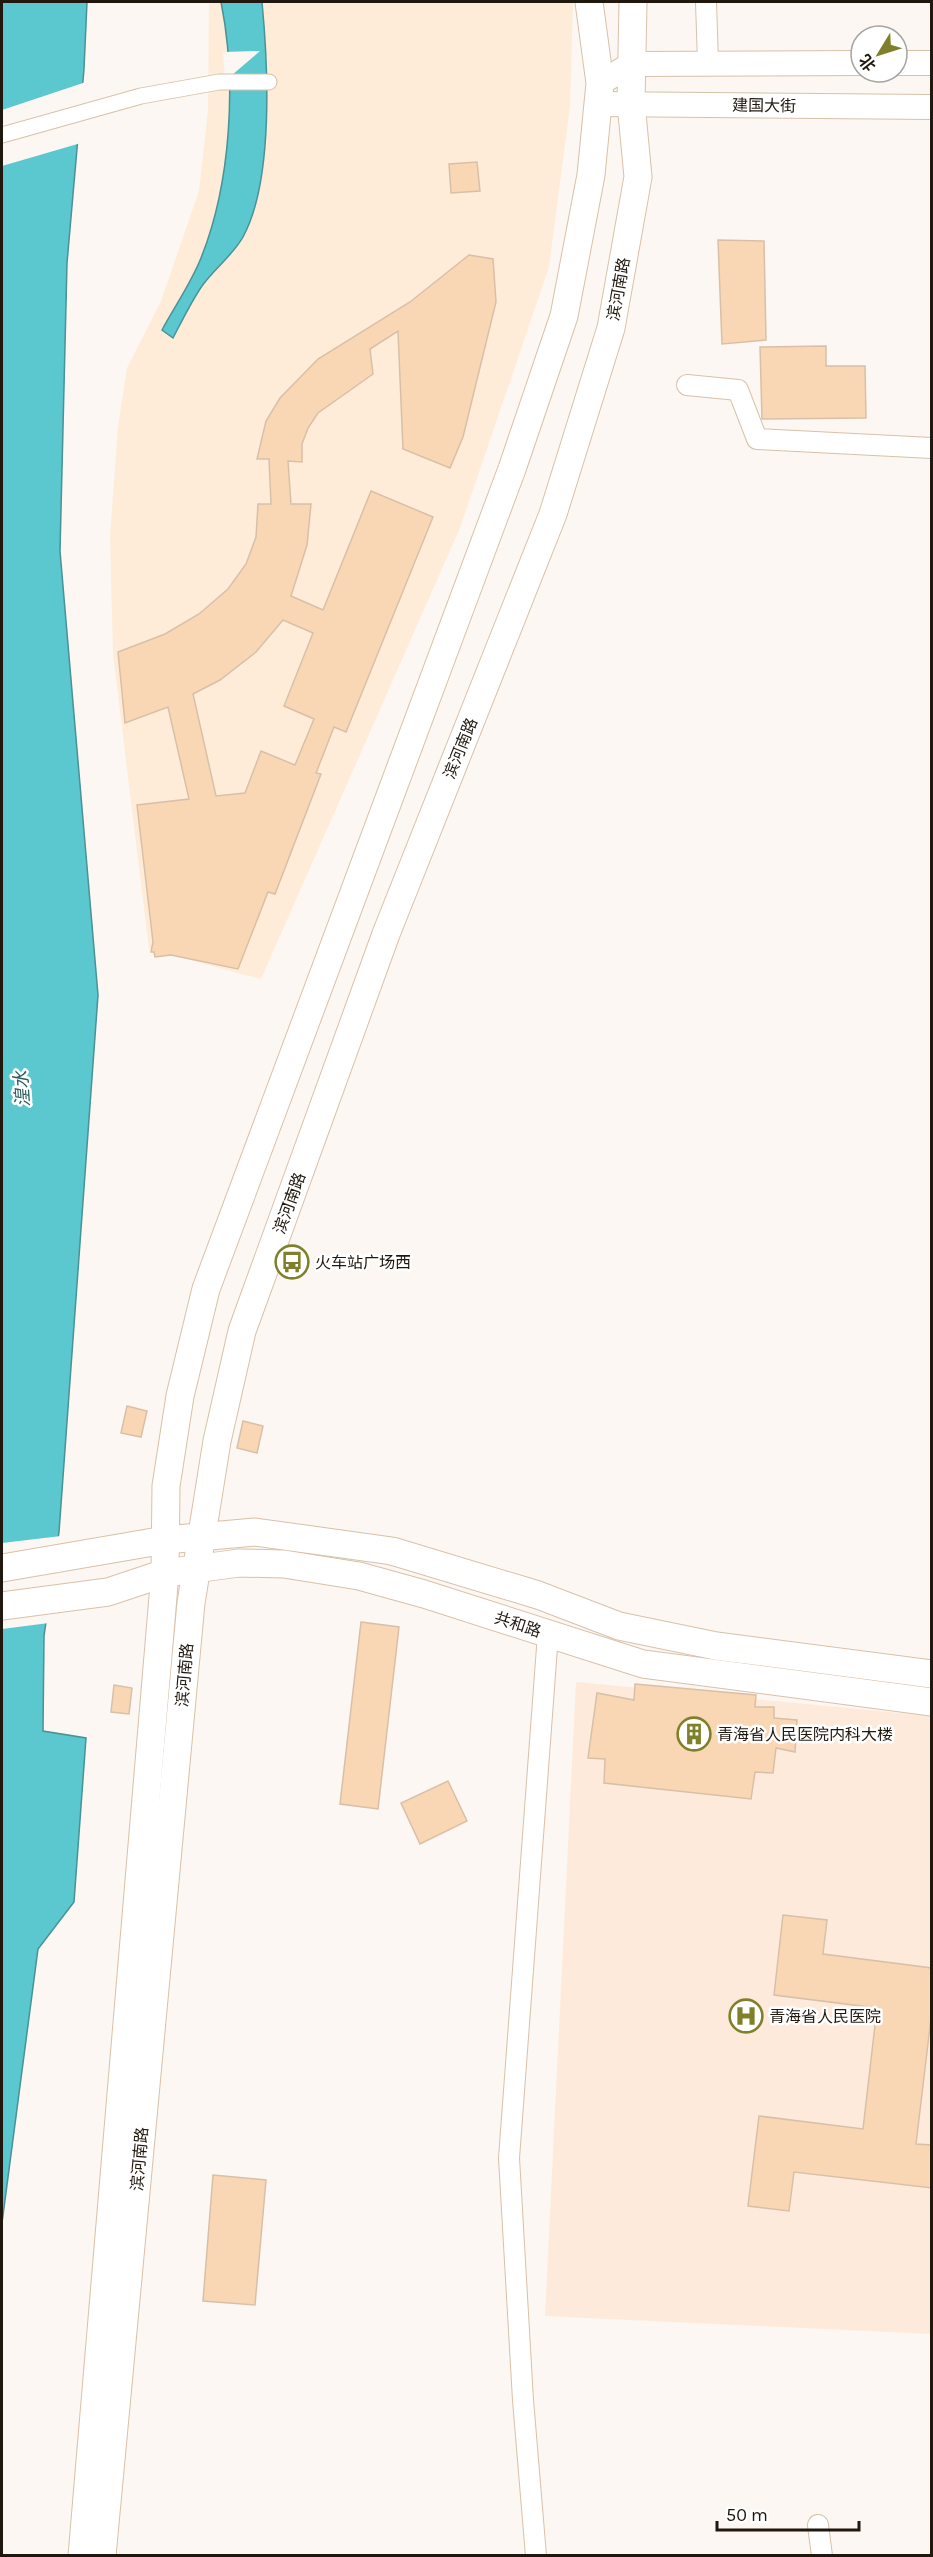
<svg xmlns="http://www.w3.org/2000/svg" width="933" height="2557" font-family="Karla,'Noto Sans SC',sans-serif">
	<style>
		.built { fill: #feecd9 }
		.medical { fill: #feeada }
		.water { fill: #5bc7ce; stroke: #499295; stroke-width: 1.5 }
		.pier { fill: #fcf7f2 }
		.building { fill: #f9d7b4; stroke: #d8c0a8; stroke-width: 1.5; fill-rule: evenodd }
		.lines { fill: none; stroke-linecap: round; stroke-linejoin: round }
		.pedestrian-casing { stroke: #d8c1a9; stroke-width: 17 }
		.minor-casing { stroke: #d8c1a9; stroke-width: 22 }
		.tertiary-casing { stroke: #d8c1a9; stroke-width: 26 }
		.secondary-casing { stroke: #d8c1a9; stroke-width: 29 }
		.pedestrian { stroke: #fff; stroke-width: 15 }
		.minor { stroke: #fff; stroke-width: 20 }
		.tertiary { stroke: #fff; stroke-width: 24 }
		.secondary { stroke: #fff; stroke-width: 27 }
		.labels { text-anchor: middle; stroke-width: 5; stroke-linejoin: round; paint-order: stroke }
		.street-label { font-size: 16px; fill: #20180f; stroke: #fff }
		.poi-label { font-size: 16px; fill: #20180f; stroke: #fff; text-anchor: start }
		.water-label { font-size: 18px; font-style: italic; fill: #29595c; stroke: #fff }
	</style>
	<rect width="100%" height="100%" fill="#fcf7f2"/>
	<path class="built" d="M209,2H573L570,106L549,267L460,528L261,979L149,949L113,654L110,537L118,427L127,368L161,301L199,191L208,110Z"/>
	<path class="medical" d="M576,1682L931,1716V2334L545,2316Z"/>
	<g class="water">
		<path d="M2,2H87L84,69L67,263L60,551L98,995L59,1532L44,1636L43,1731L86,1738L74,1902L38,1949L2,2223Z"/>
		<path d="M221,2H262C268,65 274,180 243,237C233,255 214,269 202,286C191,302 182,321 173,338L162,330C175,306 191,283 201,258C231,183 237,81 221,2Z"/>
	</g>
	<g class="pier">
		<path d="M260,51L225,81L223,52Z"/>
		<path d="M86,82L81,143L2,166V110Z"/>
		<path d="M61,1536L49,1623L2,1629V1543Z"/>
	</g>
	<g class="building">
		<path d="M477,162L480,191L451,193L449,164Z"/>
		<path d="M718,240L764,241L766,340L722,344Z"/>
		<path d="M469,255L493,259L496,302L463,437L450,468L403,449L398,331L370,349L373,374L318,413L308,428L302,444V462L288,461L291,504H311L307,545L291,596L323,610L371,491L433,517L346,732L334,727L316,773L321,774L275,894L268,892L238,969L171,955L155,957L154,952H151L153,942L137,805L189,799L168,707L125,723L118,652L165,634L199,614L228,589L246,564L256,537L258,504H271L269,459H257L266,421L280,398L318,359L410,302ZM283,620L313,633L284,706L314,719L295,765L261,751L245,793L216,796L193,694L220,680L256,652Z"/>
		<path d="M826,346V366H865L866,418L762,419L760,347Z"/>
		<path d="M127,1406L147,1411L141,1437L121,1433Z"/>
		<path d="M243,1421L263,1426L257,1453L237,1448Z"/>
		<path d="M361,1622L399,1627L378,1809L340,1804Z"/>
		<path d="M635,1684L756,1695L755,1707H774V1718L797,1720L795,1752L776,1748L773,1773L755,1772L751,1799L604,1783L605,1759L588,1758L597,1693L634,1700Z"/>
		<path d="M114,1685L132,1688L129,1714L111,1712Z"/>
		<path d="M448,1781L467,1821L420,1844L401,1803Z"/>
		<path d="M783,1915L827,1920L823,1954L932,1968V2010L916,2144L932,2145V2188L794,2172L789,2211L748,2206L759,2116L863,2129L877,2008L774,1995Z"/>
		<path d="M213,2175L266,2180L255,2305L203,2301Z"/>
	</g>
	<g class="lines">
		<defs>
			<path id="pedestrian" d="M2,135L141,96L219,82H269"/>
			<g id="minor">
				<path d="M706,2L708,63"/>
				<path d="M687,385L738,390L757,439L932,448"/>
				<path d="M818,2525L822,2556"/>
				<path d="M536,2556L523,2400L509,2158L548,1634"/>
			</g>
			<g id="tertiary">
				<path d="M897,63H932"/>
				<path d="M600,83L632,64L861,63"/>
				<path d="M597,104L932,107"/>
			</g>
			<g id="secondary">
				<path d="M2,1568L165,1540L255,1532L392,1551L538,1595L619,1626L716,1646L932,1674"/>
				<path d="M2,1606L108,1592L165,1573L239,1563L284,1564L359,1576L424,1594L643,1664L932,1702"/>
				<path d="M82,2556L165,1573L166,1486L180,1396L206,1289L512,469L564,316L591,175L600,83L589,2"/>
				<path d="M102,2556L191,1603L217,1441L242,1331L386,934L553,514L611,328L638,177L631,103L633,2"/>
			</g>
		</defs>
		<use href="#pedestrian" class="pedestrian-casing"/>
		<use href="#minor" class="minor-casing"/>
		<use href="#tertiary" class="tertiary-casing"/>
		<use href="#secondary" class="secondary-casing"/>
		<use href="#pedestrian" class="pedestrian"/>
		<use href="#minor" class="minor"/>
		<use href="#tertiary" class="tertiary"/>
		<use href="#secondary" class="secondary"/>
	</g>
	<defs>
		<symbol id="bus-ring" viewBox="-11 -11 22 22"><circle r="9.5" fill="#fff" stroke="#7f812a" stroke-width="1.5"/><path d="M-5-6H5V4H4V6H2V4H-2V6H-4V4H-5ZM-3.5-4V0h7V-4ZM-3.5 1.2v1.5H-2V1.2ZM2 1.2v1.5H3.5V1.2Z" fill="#7f812a"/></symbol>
		<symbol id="building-ring" viewBox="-11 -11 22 22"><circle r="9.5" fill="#fff" stroke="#7f812a" stroke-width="1.5"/><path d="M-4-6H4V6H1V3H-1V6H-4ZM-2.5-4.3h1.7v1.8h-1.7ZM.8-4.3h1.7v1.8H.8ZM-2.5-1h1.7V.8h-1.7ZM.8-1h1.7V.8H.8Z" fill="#7f812a"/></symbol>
		<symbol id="hospital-ring" viewBox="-11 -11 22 22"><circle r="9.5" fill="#fff" stroke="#7f812a" stroke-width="1.5"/><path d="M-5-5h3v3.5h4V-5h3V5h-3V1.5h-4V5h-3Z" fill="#7f812a"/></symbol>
	</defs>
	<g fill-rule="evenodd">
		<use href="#bus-ring" x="273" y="1243" width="38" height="38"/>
		<use href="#building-ring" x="675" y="1715" width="38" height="38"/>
		<use href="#hospital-ring" x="727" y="1997" width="38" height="38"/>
	</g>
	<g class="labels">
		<g class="street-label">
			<text transform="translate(764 105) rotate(1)" y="6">建国大街</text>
			<text transform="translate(618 289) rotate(-80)" y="6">滨河南路</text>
			<text transform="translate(460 748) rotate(-68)" y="6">滨河南路</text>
			<text transform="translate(289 1203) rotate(-70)" y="6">滨河南路</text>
			<text transform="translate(518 1624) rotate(18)" y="6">共和路</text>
			<text transform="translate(184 1675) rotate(-85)" y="6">滨河南路</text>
			<text transform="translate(139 2159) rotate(-85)" y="6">滨河南路</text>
		</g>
		<g class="poi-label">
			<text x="315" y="1268">火车站广场西</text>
			<text x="717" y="1740">青海省人民医院内科大楼</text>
			<text x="769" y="2022">青海省人民医院</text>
		</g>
		<g class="water-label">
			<text transform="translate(22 1089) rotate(-94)" y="6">湟水</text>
		</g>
	</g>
	<rect width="933" height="2557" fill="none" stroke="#20180f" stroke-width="6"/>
	<g transform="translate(879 54) rotate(232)"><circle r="28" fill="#ffffff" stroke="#a6a39f" stroke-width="1.5"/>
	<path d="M0-4.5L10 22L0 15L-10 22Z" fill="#7f812a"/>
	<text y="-9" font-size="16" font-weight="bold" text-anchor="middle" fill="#20180f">北</text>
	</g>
	<path d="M717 2521v9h142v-9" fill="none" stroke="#20180f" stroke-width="3"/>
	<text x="726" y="2521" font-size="18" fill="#20180f" stroke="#ffffff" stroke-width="4.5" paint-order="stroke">50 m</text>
</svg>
